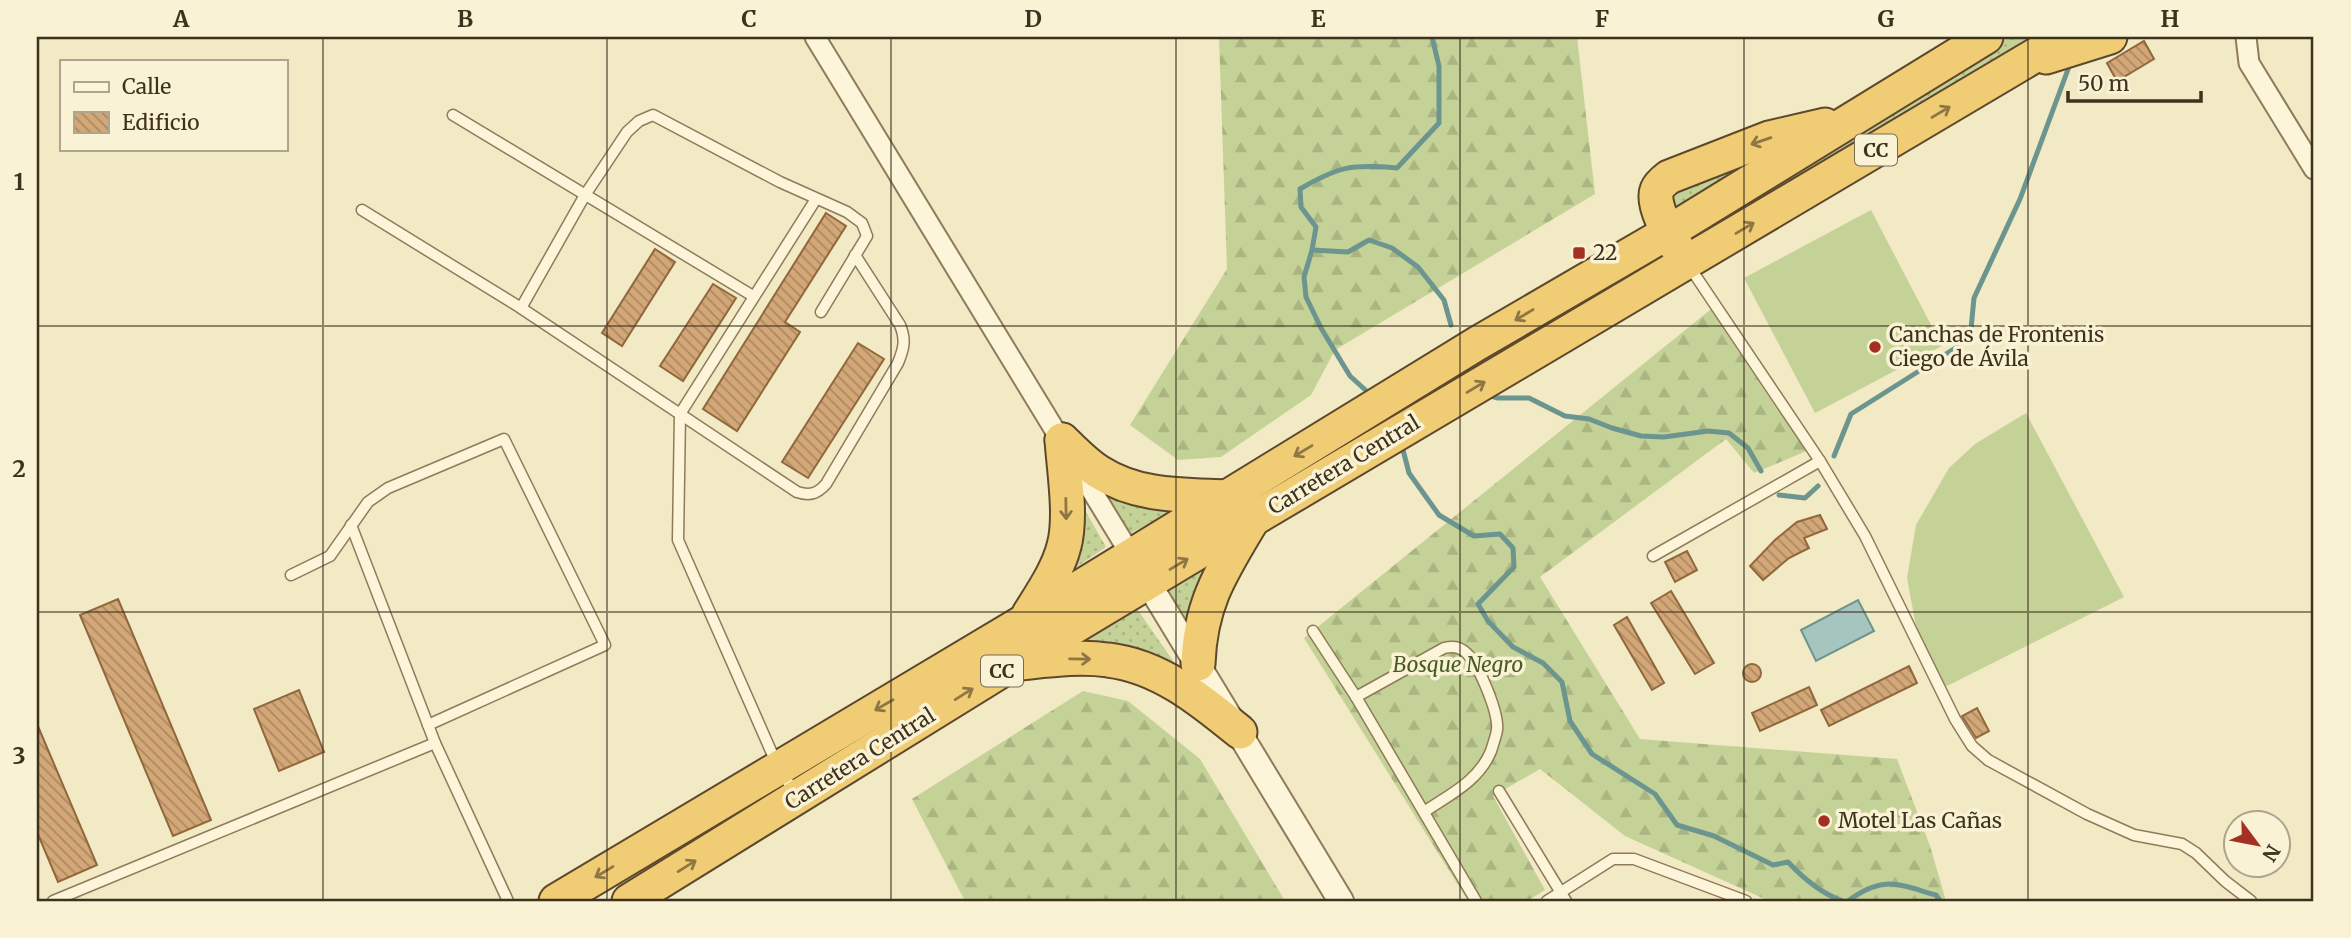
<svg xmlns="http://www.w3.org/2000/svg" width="2351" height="938" font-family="Merriweather,serif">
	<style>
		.grass { fill: url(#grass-dots) }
		.forest { fill: url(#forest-firs) }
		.pitch { fill: #c5d297 }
		.water { fill: #a7c5bf; stroke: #6c958f; stroke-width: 2 }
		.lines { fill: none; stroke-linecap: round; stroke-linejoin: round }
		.stream { stroke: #6c958f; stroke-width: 5 }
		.building { fill: url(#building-back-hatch); stroke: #91673c; stroke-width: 2 }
		.service-casing { stroke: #8f7b59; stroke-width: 13 }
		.minor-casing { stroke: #8f7b59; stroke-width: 23 }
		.tertiary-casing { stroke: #8f7b59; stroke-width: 28 }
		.trunk-casing { stroke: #5d482d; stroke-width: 37 }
		.service { stroke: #fcf5d9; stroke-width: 10 }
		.minor { stroke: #fcf5d9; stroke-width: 19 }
		.tertiary { stroke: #fcf5d9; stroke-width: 24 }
		.trunk { stroke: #f0cc74; stroke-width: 33 }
		.oneway { stroke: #8e7745 }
		.grid { fill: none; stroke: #3e311e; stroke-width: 2; stroke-opacity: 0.55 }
		.poi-dot { fill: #a43023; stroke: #f9f2d5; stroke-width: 2.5 }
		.labels { text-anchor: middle; stroke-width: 7; stroke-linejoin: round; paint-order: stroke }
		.shield { fill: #f9f2d5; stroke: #766b55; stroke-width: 2 }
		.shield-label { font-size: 19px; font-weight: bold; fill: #3e311e }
		.poi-label { font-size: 21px; fill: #3e311e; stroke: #f9f2d5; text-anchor: start }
		.street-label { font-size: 21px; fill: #3e311e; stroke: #f9f2d5 }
		.park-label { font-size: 21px; font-style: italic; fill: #485c23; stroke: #f9f2d5 }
		.neatline { fill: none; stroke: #3e311e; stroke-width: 2.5 }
		.grid-label { font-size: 23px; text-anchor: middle; font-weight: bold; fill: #3e311e }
	</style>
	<defs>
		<pattern id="grass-dots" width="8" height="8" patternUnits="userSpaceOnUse" patternTransform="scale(1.75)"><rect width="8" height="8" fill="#c5d297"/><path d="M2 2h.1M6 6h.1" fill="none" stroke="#aab582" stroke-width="1.8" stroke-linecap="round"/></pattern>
		<pattern id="forest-firs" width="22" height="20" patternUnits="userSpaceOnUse" patternTransform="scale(1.75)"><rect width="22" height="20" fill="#c5d297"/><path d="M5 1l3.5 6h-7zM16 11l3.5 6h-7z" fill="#aab582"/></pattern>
		<pattern id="building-back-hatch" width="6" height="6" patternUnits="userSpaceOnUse" patternTransform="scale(1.75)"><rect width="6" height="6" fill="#d3a777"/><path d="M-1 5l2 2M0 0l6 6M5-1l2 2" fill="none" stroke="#ad8961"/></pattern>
	</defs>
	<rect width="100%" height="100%" fill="#f2e9c5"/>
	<g class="grass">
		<path d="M2010,37H2031L1707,228L1708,218Z"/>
		<path d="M1782,143L1668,212L1665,196Z"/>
		<path d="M1645,264L1639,269L1410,408L1406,400Z"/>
		<path d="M1090,475L1183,505L1131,533Z"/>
		<path d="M1077,496L1106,547L1056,581Z"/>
		<path d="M1220,550L1190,634L1163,588Z"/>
		<path d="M1135,606L1187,681L1071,650Z"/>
	</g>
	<g class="forest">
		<path d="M1219,37H1577L1595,194L1335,350L1311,395L1221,457L1178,460L1130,425L1227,269Z"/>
		<path d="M1720,302L1809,450L1754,473L1726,439L1540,577L1640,739L1897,759L1930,846L1946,901H1769L1625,836L1540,769L1493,796L1545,890L1527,901H1468L1304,638Z"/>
		<path d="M1083,691L1128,701L1200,759L1285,901H965L912,799Z"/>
	</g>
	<g class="pitch">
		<path d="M1871,210L1942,346L1815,413L1744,278Z"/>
		<path d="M2026,413L2124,597L1943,688L1917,632L1907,578L1916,525L1949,468L1975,444Z"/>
	</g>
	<path class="water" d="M1858,600L1874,631L1816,661L1801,630Z"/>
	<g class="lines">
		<g class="stream">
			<path d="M1312,250L1348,252L1369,240L1392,248L1418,267L1444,300L1451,325"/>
			<path d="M1487,395L1498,398H1529L1565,416L1589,419L1612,428L1641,436L1664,437L1708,431L1729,433L1748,448L1761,471"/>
			<path d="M1372,396L1350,376L1321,328L1306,297L1304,277L1312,250L1316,227L1301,207L1300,189C1339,166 1352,164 1397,168L1439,123V66L1432,37"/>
			<path d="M1402,446L1409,473L1439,515L1474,536L1500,534L1513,548L1514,567L1478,604L1488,621L1513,647L1543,663L1562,682L1570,721L1592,754L1655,794L1677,825L1714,836L1773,865L1788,862C1803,878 1822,894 1843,901"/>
			<path d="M1834,456L1851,414L1957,347L1971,329L1974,298L2020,199L2070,64"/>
			<path d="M1779,495L1805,498L1818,486"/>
			<path d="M1848,901C1883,875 1897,884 1936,895L1940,901"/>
		</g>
	</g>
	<g class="building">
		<path d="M2144,41L2154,59L2117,81L2107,63Z"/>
		<path d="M826,213L846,226L785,322L800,332L737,431L703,409Z"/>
		<path d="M655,249L675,262L622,346L602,333Z"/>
		<path d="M713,284L736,298L683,381L660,366Z"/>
		<path d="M858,343L884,359L808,478L782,462Z"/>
		<path d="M1820,515L1827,529L1804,538L1809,548L1789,558L1763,580L1750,566L1775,540L1797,522Z"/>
		<path d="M1687,551L1697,570L1675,582L1665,562Z"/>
		<path d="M1671,591L1714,663L1695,674L1651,603Z"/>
		<path d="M118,599L211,820L173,836L80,615Z"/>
		<path d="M1627,617L1664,683L1652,690L1614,625Z"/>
		<circle cx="1752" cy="673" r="9"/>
		<path d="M1909,666L1917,683L1829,726L1821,710Z"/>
		<path d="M1809,687L1817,705L1760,731L1752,713Z"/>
		<path d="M299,690L324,752L279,771L254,709Z"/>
		<path d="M1977,708L1989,731L1976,738L1962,716Z"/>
		<path d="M37,724L97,865L58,882L37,832Z"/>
	</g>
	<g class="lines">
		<defs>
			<g id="service">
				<path d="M453,115L753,296"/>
				<path d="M362,210L521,308L797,492C810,496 817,494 826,484L898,363C904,348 906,340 900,325L855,255"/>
				<path d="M521,308L585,195L627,132L639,121L653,115L780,182L847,212L862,223L867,236L821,312"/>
				<path d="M1820,461L1865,536L1955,719L1972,746L1988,760L2087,814L2134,835L2182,844L2196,853L2225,881L2251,901"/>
				<path d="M351,525L435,743L508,901"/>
				<path d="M1653,556L1820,461L1689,266"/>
				<path d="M291,575L330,556L368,502L388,488L504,439L605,645L428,725"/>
				<path d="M1313,631L1356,697L1476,901"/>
				<path d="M1356,697L1444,648C1452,646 1458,646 1464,651C1478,661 1499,713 1497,730C1496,736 1493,745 1491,751C1479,781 1449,795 1424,812"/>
				<path d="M1499,791L1566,901"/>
				<path d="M796,794L778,767L678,540L680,414L816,199"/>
				<path d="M53,901L435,743"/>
				<path d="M1547,901L1613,859H1634L1746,901"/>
			</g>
			<g id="minor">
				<path d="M815,37L1131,555"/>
				<path d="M2246,37L2249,63L2314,169"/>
			</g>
			<path id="tertiary" d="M1139,568L1341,901"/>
			<g id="trunk">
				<path d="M2046,57L2110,37"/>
				<path d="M1678,249C1670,237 1651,204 1657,190C1659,185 1665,180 1669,177L1769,138L1825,125"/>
				<path d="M1062,440C1074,451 1086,464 1099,472C1138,497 1183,495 1226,497"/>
				<path d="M1029,614C1042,593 1058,570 1064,546C1072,517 1064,470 1062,440"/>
				<path d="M1021,663C1050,660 1080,656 1108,660C1160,666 1202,701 1240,732"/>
				<path d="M1198,664C1200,605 1220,574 1250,524"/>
				<path d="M556,901L1025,621L1478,343L1667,233L1986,37"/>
				<path d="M629,901L1012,664L1255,518L2066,37"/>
			</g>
		</defs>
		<use href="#service" class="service-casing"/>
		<use href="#minor" class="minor-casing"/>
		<use href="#tertiary" class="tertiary-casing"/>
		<use href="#trunk" class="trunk-casing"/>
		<use href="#service" class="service"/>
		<use href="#minor" class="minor"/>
		<use href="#tertiary" class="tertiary"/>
		<use href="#trunk" class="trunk"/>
	</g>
	<defs><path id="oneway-shaft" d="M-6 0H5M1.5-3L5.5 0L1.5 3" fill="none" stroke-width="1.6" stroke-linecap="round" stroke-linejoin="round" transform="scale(1.75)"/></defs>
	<g class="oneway">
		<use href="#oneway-shaft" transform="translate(1941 112) rotate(-31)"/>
		<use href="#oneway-shaft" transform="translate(1761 141) rotate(161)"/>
		<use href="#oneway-shaft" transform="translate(1745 228) rotate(-31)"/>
		<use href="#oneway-shaft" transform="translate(1524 315) rotate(149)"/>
		<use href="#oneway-shaft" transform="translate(1476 387) rotate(-31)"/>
		<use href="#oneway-shaft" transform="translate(1303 451) rotate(149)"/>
		<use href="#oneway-shaft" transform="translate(1066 509) rotate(89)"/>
		<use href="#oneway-shaft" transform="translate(1179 564) rotate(-31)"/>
		<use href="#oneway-shaft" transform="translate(1080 659) rotate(1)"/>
		<use href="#oneway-shaft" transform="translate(964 694) rotate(-32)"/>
		<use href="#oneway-shaft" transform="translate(884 705) rotate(150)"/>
		<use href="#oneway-shaft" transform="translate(687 866) rotate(-32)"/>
		<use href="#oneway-shaft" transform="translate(604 872) rotate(149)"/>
	</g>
	<path class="grid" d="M323,37V901M607,37V901M891,37V901M1176,37V901M1460,37V901M1744,37V901M2028,37V901M37,326H2314M37,612H2314"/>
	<g class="poi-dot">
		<rect x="1572" y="246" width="14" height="14" rx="3.5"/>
		<circle cx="1875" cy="347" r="7"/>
		<circle cx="1824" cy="821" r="7"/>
	</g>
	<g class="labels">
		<g class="shield">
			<rect x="1855" y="134.5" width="42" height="31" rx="5"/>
			<rect x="981" y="655.5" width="42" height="31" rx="5"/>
		</g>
		<g class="shield-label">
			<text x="1876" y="157">CC</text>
			<text x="1002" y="678">CC</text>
		</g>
		<g class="poi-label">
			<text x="1593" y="260">22</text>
			<text x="1889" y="342">Canchas de Frontenis<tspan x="1889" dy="24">Ciego de Ávila</tspan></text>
			<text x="1838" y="828">Motel Las Cañas</text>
		</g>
		<g class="street-label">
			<text transform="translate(1344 465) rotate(-31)" y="7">Carretera Central</text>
			<text transform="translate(860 759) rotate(-32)" y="7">Carretera Central</text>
		</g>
		<g class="park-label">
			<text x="1458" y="672">Bosque Negro</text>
		</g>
	</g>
	<rect width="2351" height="938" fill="none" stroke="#f9f2d5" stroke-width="77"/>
	<rect x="60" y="60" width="228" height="91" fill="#f9f2d5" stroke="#aea58c" stroke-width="2"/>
	<rect x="74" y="82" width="35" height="10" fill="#fcf5d9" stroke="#aea58c" stroke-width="2"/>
	<text x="122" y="94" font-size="21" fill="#3e311e">Calle</text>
	<rect x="74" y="112" width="35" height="21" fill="url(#building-back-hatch)" stroke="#aea58c" stroke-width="2"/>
	<text x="122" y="130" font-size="21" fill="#3e311e">Edificio</text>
	<g transform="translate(2257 844) rotate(122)"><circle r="33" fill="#f9f2d5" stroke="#aea58c" stroke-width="2"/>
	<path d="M0-5L12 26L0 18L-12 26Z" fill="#a43023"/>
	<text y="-10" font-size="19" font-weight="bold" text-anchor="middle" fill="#3e311e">N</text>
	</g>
	<path d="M2068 91v10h133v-10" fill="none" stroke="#3e311e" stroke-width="3.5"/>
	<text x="2078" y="91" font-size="21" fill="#3e311e" stroke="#f9f2d5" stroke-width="5" paint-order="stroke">50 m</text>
	<rect x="38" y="38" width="2274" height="862" class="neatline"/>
	<g class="grid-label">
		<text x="181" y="27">A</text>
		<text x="465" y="27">B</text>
		<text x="749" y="27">C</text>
		<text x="1033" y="27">D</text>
		<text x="1318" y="27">E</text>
		<text x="1602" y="27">F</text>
		<text x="1886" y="27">G</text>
		<text x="2170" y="27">H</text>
		<text x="19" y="190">1</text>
		<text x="19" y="477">2</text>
		<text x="19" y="764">3</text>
	</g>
</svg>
